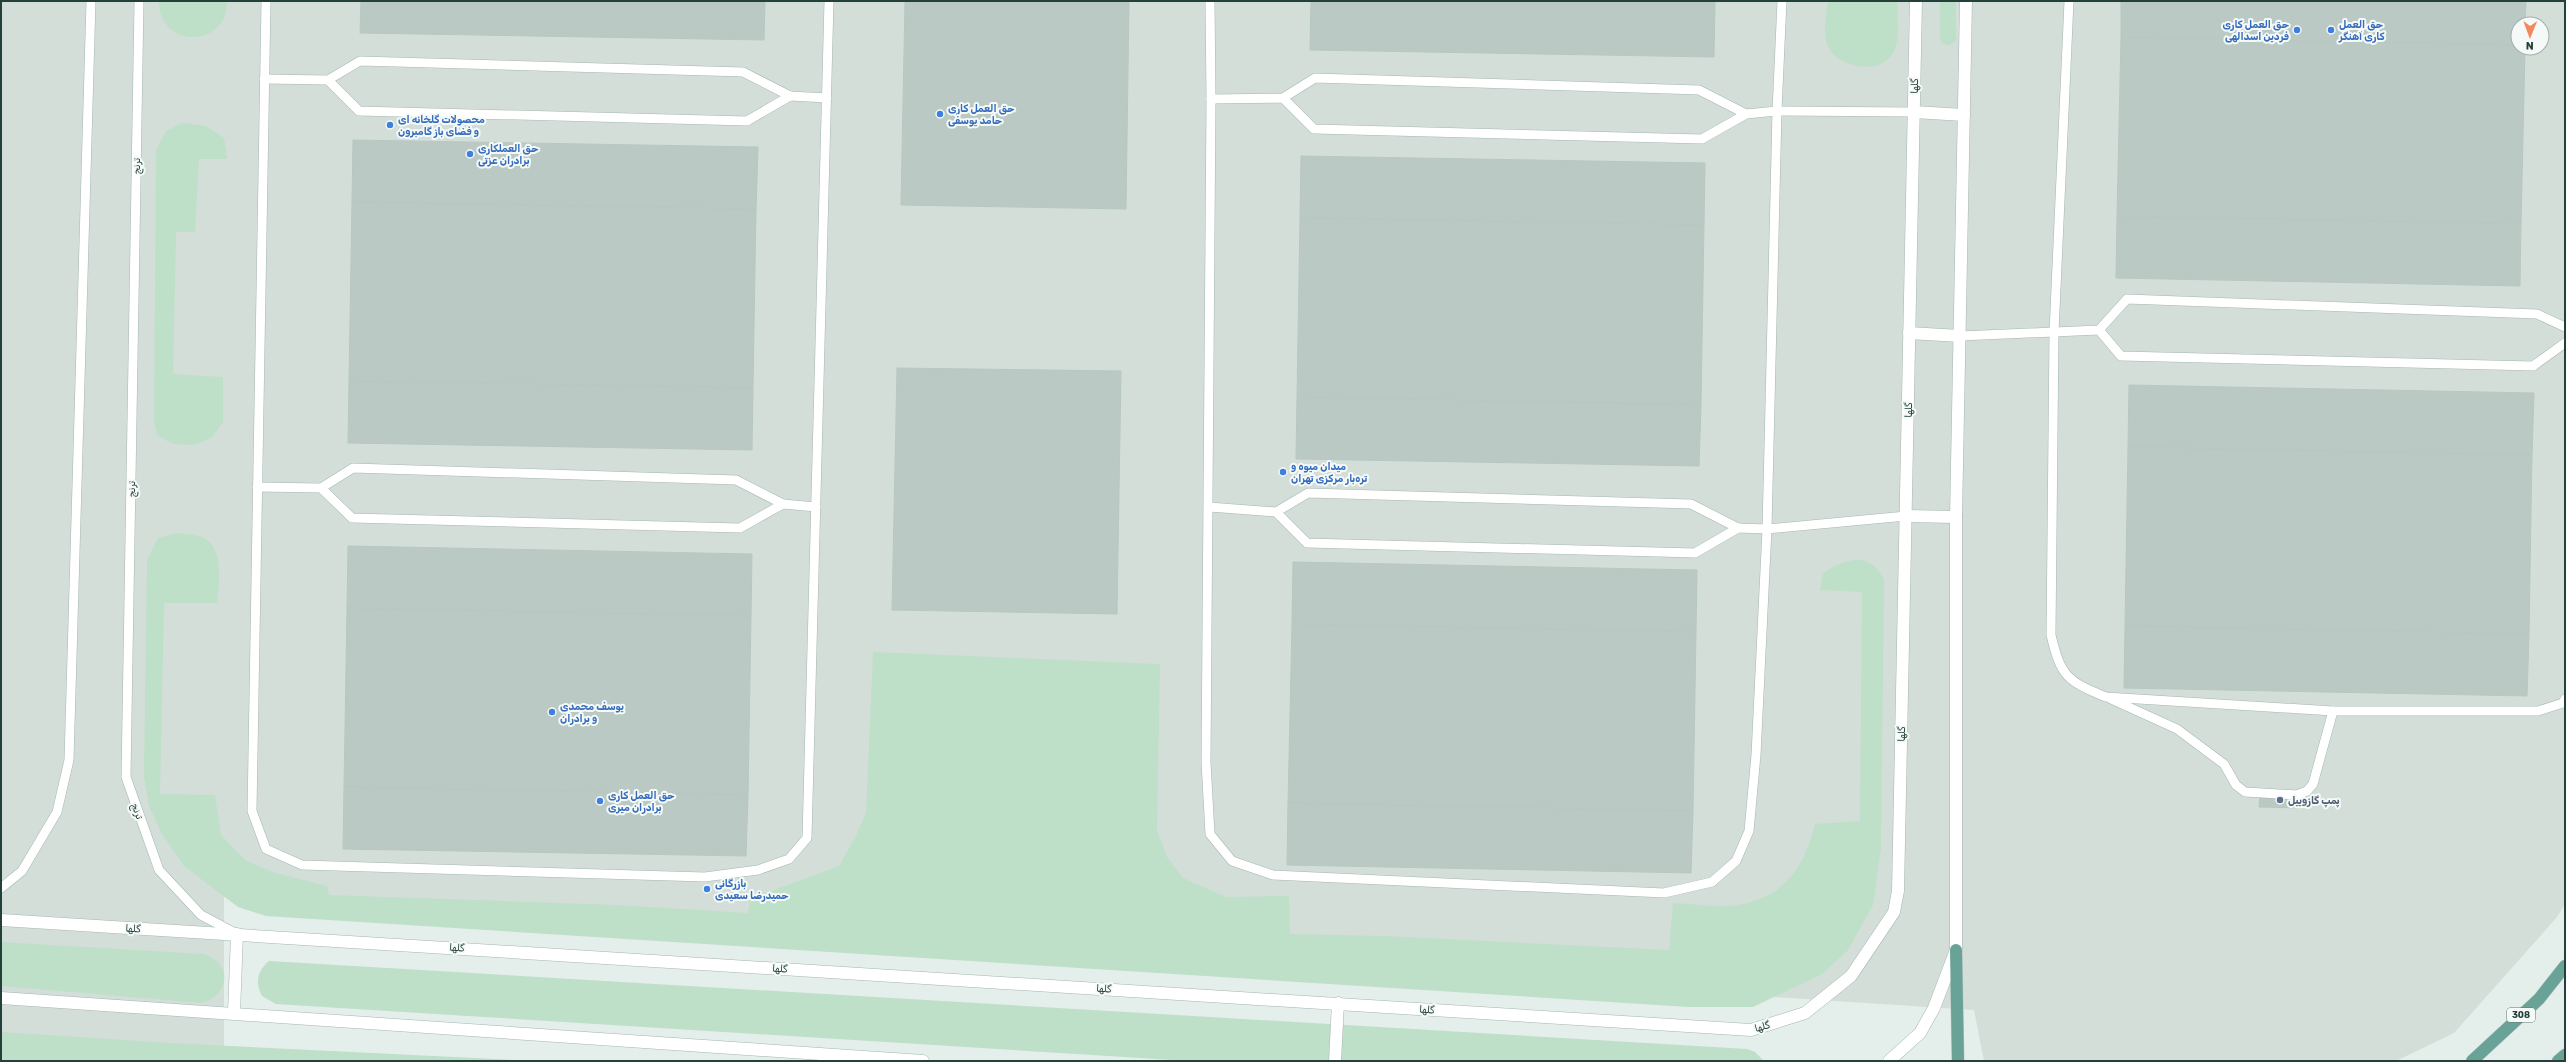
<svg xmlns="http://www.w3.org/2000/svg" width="2566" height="1062" font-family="Rubik,'Noto Naskh Arabic',sans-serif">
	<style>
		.built { fill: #d3ded9; fill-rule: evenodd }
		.green { fill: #bedfc8 }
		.building { fill: #bac9c3; stroke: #b7c8c1 }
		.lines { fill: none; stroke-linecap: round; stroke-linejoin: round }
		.service-casing { stroke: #a6b6b2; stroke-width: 10 }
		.tertiary-casing { stroke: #a6b6b2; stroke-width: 13 }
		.primary-casing { stroke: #c1cac8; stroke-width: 13 }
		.service { stroke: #fff; stroke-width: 9 }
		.tertiary { stroke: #fff; stroke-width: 12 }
		.primary { stroke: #69a397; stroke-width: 12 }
		.shop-dot { fill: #3f7fe0; stroke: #f5faf8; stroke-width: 1.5 }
		.service-dot { fill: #5c6f8a; stroke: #f5faf8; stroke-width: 1.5 }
		.labels { text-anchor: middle; stroke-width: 4; stroke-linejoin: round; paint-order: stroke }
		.shield { fill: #f5faf8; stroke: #627873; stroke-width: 1 }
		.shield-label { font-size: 9px; font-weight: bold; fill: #23403a }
		.shop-label { font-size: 10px; font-weight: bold; fill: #366cbe; stroke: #f5faf8; text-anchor: start }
		.street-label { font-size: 10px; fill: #23403a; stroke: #f5faf8 }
		.service-label { font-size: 10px; font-weight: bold; fill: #4e5e75; stroke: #f5faf8; text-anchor: start }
	</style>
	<rect width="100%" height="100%" fill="#e4eeea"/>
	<path class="built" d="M1,1H2565V904L2557,917L2454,1033L2396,1061H1984L1974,1010L224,897V1061H1ZM2518,24H2542V48H2518Z"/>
	<g class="green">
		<path d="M159,1H227C228,48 159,50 159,1Z"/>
		<path d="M1828,1H1897C1897,17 1901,39 1893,53C1881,75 1841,68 1830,50C1822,37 1826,15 1828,1Z"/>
		<path d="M1940,1H1956V41L1949,45L1943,44L1940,39Z"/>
		<path d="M183,123L206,126L224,138L227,159H199L195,232H176L173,374L223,377V422L212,437L195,445L173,444L157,435L154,419L156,151L166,131Z"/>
		<path d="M177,533C184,534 192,534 199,536C225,543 219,583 217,603H164L160,794L215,795L221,835L245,860L272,872L327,886L329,895L616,905L748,913L751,895L766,893L839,866L855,838L866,813L873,652L1160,664L1157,830L1167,857L1183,878L1226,897L1289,896L1290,934L1384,936L1669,950L1673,903C1694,904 1718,908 1738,905C1785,897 1804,867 1815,824L1860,821L1862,592L1820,590L1823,573C1837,564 1859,553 1874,566C1878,569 1881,575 1884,579L1881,848L1873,905L1848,950L1822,974L1753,1007H1689L266,916L238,907L184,866L162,834L149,806L144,776L147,560L158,538Z"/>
		<path d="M1,942L204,954C233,963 230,996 201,1003L1,986Z"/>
		<path d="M269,961L1747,1049L1755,1052L1764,1061H1189L276,1004L262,996C255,982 257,971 269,961Z"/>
		<path d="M1,1032L170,1043L534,1061H1Z"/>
	</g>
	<g class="building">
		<path d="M361,1H765L764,40L360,33Z"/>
		<path d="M905,1H1129L1126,209L901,205Z"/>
		<path d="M1311,1H1715L1714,57L1310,50Z"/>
		<path d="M2121,1H2526L2525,24H2518V45L2121,37Z"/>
		<path d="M2121,37L2518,45V48H2525L2521,224L2117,216Z"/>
		<path d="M353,140L758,147L756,209L352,202Z"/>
		<path d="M1301,156L1705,163L1704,225L1300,218Z"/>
		<path d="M352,202L756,209L753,388L349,381Z"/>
		<path d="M2117,216L2521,224L2520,286L2116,278Z"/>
		<path d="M1300,218L1704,225L1701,405L1297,397Z"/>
		<path d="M897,368L1121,371L1117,614L892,610Z"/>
		<path d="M349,381L753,388L752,450L348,443Z"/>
		<path d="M2129,385L2534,393L2532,455L2128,447Z"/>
		<path d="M1297,397L1701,405L1699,466L1296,459Z"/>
		<path d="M2128,447L2532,455L2529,634L2125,626Z"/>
		<path d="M348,546L752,554L751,616L347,608Z"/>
		<path d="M1293,562L1697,570L1696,632L1292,624Z"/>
		<path d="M347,608L751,616L748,795L344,787Z"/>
		<path d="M1292,624L1696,632L1693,811L1288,803Z"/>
		<path d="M2125,626L2529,634L2527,696L2124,688Z"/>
		<path d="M344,787L748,795L746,856L343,849Z"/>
		<path d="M2260,795L2300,797V808L2259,807Z"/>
		<path d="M1288,803L1693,811L1691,873L1287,865Z"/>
	</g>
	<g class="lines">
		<defs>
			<g id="service">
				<path d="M139,1L126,777L159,870L201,915L237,934"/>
				<path d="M266,1L252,811L266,849L302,865L705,877L758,870L789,859L807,838L829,1"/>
				<path d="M1210,1L1211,99L1206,762L1210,834L1232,861L1273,875L1664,893L1712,882L1736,861L1749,831L1756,755L1767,529L1906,516"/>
				<path d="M2069,1L2054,332L2051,635C2061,677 2067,681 2106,697L2333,711H2538L2563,703L2565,699"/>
				<path d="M264,79L328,80L360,61L743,72L790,96L747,121L359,111L328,80"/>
				<path d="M790,96L827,98"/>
				<path d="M1211,99L1283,98L1315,78L1699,90L1746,114L1702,139L1314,129L1283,98"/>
				<path d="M1746,114L1777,111L1914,112"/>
				<path d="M2099,330L2121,356L2533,366L2565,343"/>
				<path d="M1960,336L2099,330L2127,299L2537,314L2565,327"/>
				<path d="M257,487L321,488L353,468L736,480L783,504L740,528L352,518L321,488"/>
				<path d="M783,504L816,507"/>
				<path d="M1209,507L1276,512L1308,493L1691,504L1738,528L1695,553L1307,543L1276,512"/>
				<path d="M1738,528L1767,529L1777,111L1782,1"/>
				<path d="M2111,699L2177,729L2224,764L2236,785L2245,792L2297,795L2307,791L2313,784L2333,711"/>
				<path d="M1,888L22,871L57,812L69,760L91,1"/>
			</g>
			<g id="tertiary">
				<path d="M1914,112L1964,115"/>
				<path d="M1909,333L1960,336"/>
				<path d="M1906,516L1956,517"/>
				<path d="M1,920L1751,1030L1805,1013L1851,976L1894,912L1898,891L1916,1"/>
				<path d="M1,998L923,1061"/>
				<path d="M234,1013L237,934"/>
				<path d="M1335,1061L1338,1003"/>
				<path d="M1889,1061L1920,1033L1934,1008L1956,950V517L1966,1"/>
			</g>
			<g id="primary">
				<path d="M1956,950L1958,1061"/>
				<path d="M2472,1061L2539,999L2565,966"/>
				<path d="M2558,1061L2565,1055"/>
			</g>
		</defs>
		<use href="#service" class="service-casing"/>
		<use href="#tertiary" class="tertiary-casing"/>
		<use href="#primary" class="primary-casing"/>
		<use href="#service" class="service"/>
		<use href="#tertiary" class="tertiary"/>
		<use href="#primary" class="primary"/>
	</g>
	<g class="shop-dot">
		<circle cx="2297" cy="30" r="4"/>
		<circle cx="2331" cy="30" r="4"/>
		<circle cx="940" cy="114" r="4"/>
		<circle cx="390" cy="125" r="4"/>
		<circle cx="470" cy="154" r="4"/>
		<circle cx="1283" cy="472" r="4"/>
		<circle cx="552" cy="712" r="4"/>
		<circle cx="600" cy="801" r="4"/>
		<circle cx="707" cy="889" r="4"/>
	</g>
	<circle class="service-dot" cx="2280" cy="800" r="4"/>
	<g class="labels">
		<rect class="shield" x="2507" y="1008" width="28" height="14" rx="3"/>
		<g class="shield-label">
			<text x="2521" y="1018">308</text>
		</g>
		<g class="shop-label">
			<text x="2289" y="28" text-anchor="end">حق العمل کاری<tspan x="2289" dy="12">فردین اسدالهی</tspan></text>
			<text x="2339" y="28">حق العمل<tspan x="2339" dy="12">کاری آهنگر</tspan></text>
			<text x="948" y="112">حق العمل کاری<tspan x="948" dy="12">حامد یوسفی</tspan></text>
			<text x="398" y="123">محصولات گلخانه ای<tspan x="398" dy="12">و فضای باز گامبرون</tspan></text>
			<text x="478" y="152">حق العملکاری<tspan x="478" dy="12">برادران عزتی</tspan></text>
			<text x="1291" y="470">میدان میوه و<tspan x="1291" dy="12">تره‌بار مرکزی تهران</tspan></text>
			<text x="560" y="710">یوسف محمدی<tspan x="560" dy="12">و برادران</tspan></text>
			<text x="608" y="799">حق العمل کاری<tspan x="608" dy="12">برادران میری</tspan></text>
			<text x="715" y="887">بازرگانی<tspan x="715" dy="12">حمیدرضا سعیدی</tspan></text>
		</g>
		<g class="street-label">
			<text transform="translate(1914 86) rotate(-89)" y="4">گلها</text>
			<text transform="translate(136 166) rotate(-89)" y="4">ترنج</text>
			<text transform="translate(1908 410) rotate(-89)" y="4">گلها</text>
			<text transform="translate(131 489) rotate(-89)" y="4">ترنج</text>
			<text transform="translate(1901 734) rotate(-89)" y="4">گلها</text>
			<text transform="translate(138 811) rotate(71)" y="4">ترنج</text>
			<text transform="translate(133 928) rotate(3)" y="4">گلها</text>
			<text transform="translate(457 947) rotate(4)" y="4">گلها</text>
			<text transform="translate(780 968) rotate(4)" y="4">گلها</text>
			<text transform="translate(1104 988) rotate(4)" y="4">گلها</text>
			<text transform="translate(1427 1009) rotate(4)" y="4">گلها</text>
			<text transform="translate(1762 1026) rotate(-16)" y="4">گلها</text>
		</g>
		<g class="service-label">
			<text x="2288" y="804">پمپ گازوییل</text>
		</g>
	</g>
	<rect width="2566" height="1062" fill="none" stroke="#23403a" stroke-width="4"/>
	<g transform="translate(2530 36) rotate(181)"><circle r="19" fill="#f5faf8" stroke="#a1b0ac"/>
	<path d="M0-3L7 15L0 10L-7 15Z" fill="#f2895e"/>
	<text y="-6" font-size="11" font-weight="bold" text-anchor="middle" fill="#23403a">N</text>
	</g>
</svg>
